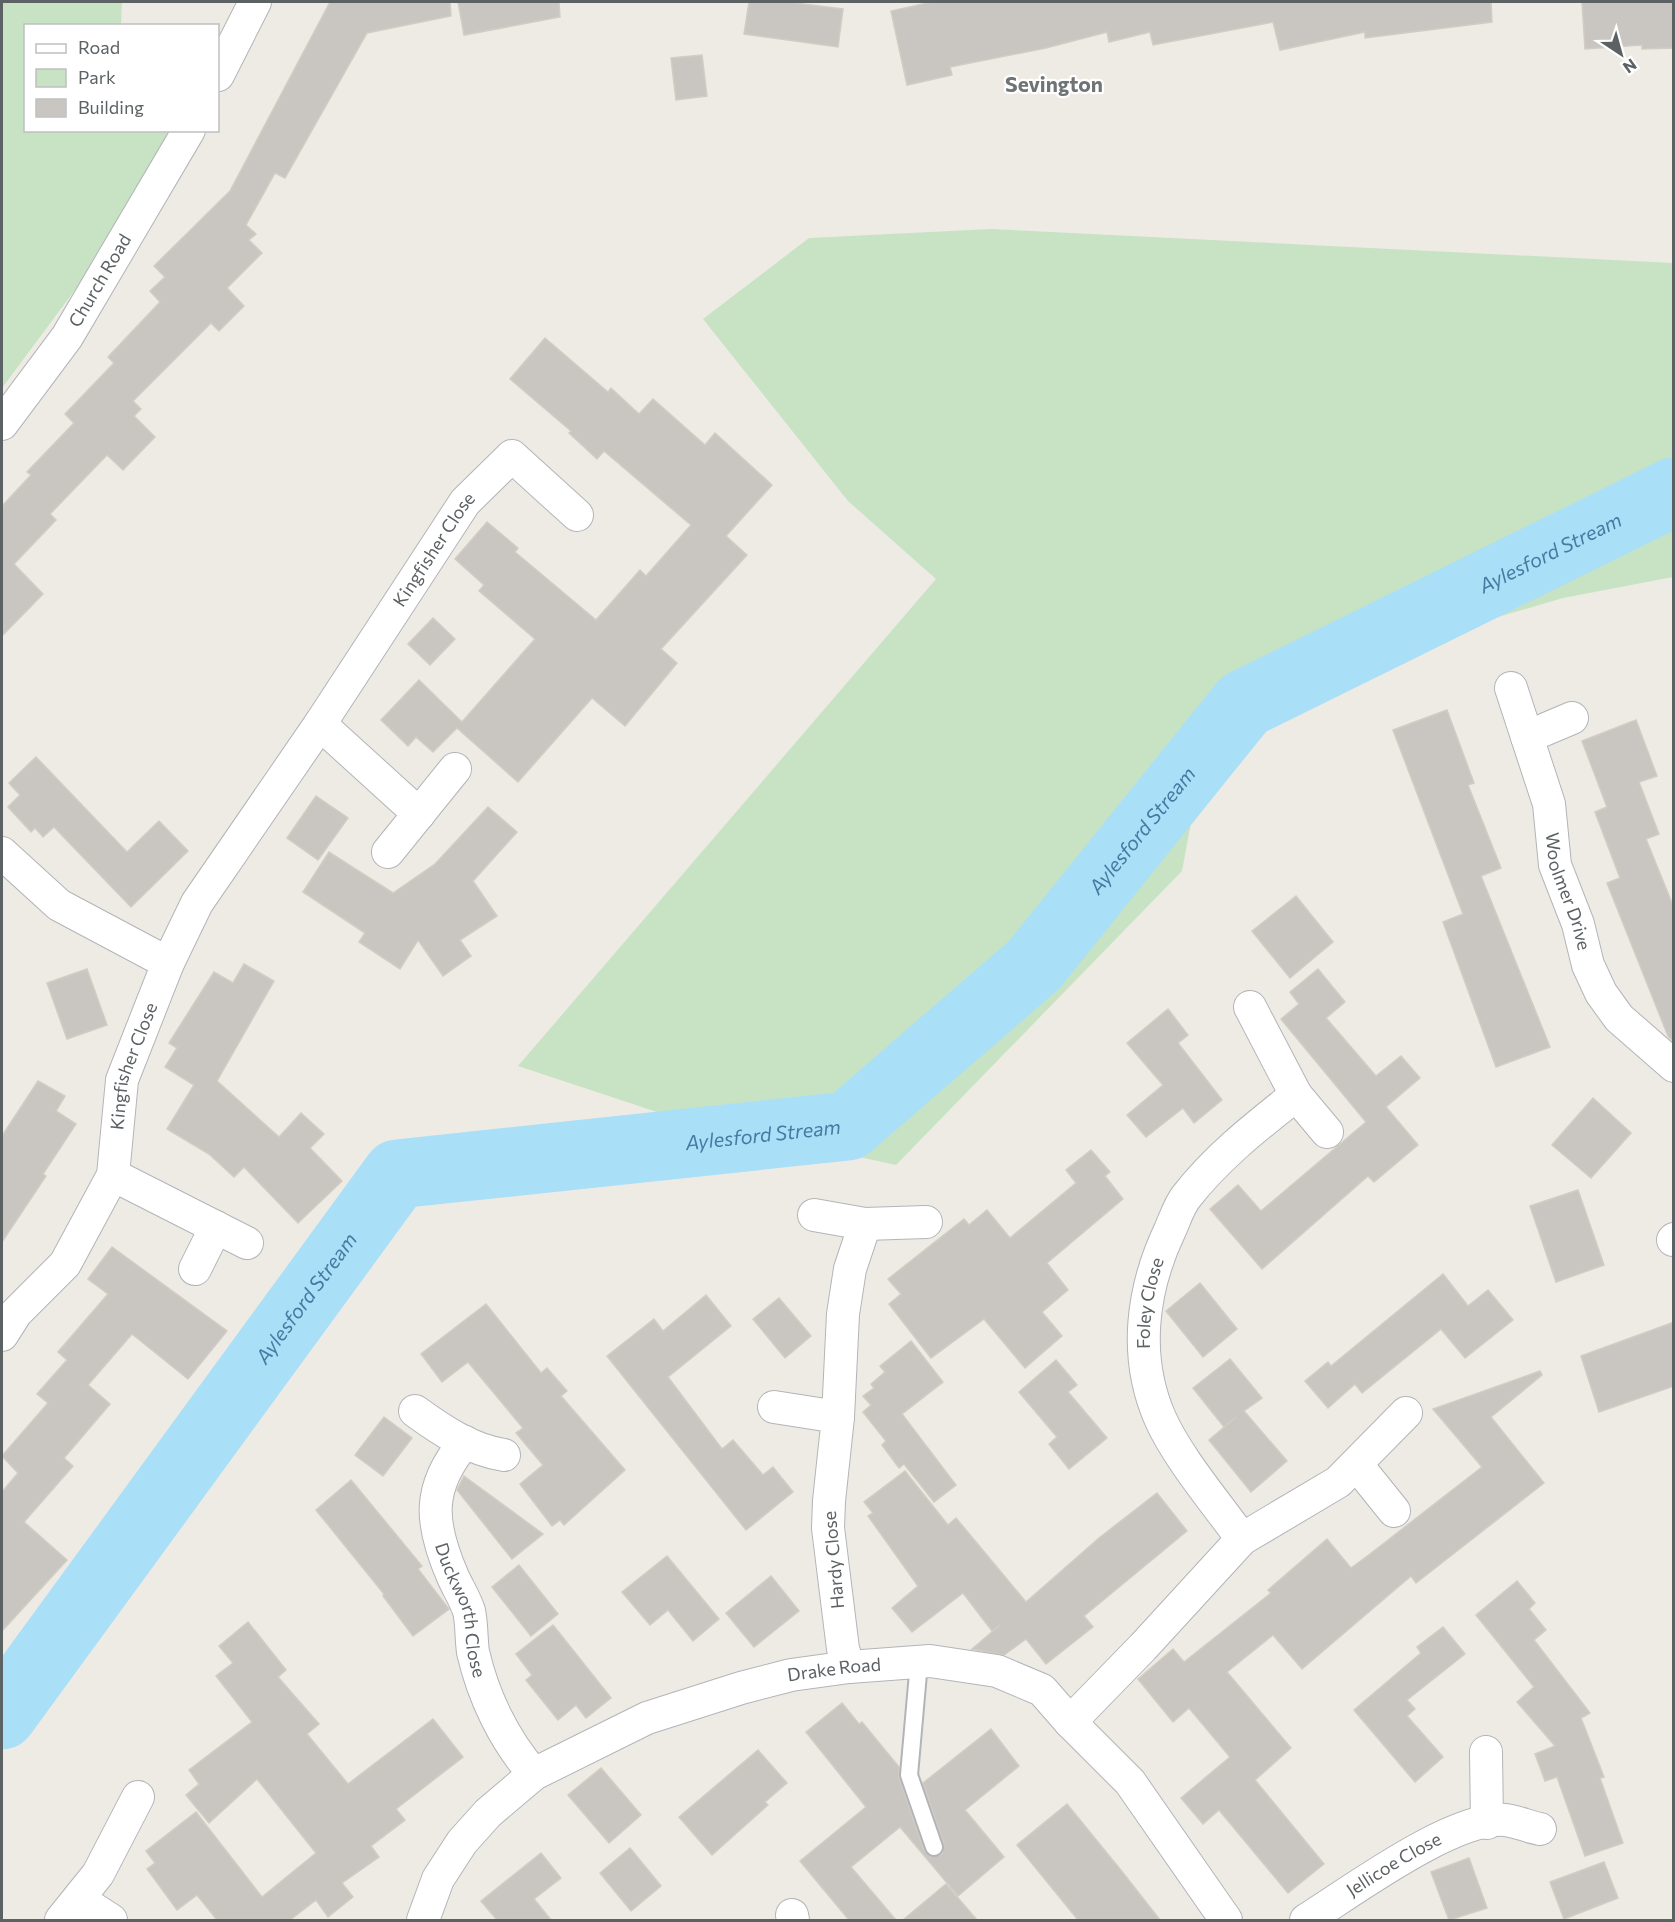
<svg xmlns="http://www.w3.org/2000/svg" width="1675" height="1922" font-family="Commissioner,sans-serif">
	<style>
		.green { fill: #c7e3c3 }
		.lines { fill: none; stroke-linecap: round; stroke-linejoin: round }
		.river { stroke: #aadff8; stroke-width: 69 }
		.building { fill: #c9c6c2; stroke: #d2ccc3; stroke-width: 1.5 }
		.service-casing { stroke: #b2b5b8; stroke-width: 20 }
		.minor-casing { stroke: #b2b5b8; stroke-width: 34 }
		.service { stroke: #fff; stroke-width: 16 }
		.minor { stroke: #fff; stroke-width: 32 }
		.labels { text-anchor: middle; stroke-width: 4.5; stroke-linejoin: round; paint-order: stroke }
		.street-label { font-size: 18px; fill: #5c6164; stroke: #fff }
		.water-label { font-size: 20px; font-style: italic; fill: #467ba1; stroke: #fff }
		.quarter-label { font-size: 21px; font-weight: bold; fill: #6e7376; stroke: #fff }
	</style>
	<rect width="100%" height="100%" fill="#eeebe5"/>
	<g class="green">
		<path d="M2,2H122L121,25L26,26V130L170,131L80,283L2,388Z"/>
		<path d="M991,229L1673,263V577L1563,598L1214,700L1182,871L896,1165L666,1115L518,1066L936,579L848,501L703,319L809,238Z"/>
	</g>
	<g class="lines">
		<path class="river" id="s1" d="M2,1715L397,1174L848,1126L1034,965L1244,704L1674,492"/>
	</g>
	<g class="building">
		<path d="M330,2H450L451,16L367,33L285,178L275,173L246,225L256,234L249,240L262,253L227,288L244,306L219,331L211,323L133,401L141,409L134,416L155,437L123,470L107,455L50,514L56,520L14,564L43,594L2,636V506L31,475L27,472L74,423L65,414L114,363L108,357L160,302L150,291L165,277L154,266L230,191Z"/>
		<path d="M458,2H559L560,17L464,35Z"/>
		<path d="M749,2H787L843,9L838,47L744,34Z"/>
		<path d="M932,2H1491L1492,22L1365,38V32L1280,50L1273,22L1153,45L1150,32L1109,42L1107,32L1046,48L950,67L952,75L907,85L891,11Z"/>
		<path d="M1582,2H1674V48L1642,49V45L1585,49Z"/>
		<path d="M702,55L707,96L676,100L671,58Z"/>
		<path d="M545,338L608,392L611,388L639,414L653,399L705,445L715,433L772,485L726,536L747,555L661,649L677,663L625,726L592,698L518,782L457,728L433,752L416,737L408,746L381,720L419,680L462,722L535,639L479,591L484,585L455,559L487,522L518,548L515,552L596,620L640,570L646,576L691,525L604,451L597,459L569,433L571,431L510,379Z"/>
		<path d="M433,618L455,639L430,665L408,644Z"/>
		<path d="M1447,710L1474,783L1468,785L1501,868L1481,876L1550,1047L1496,1067L1443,922L1463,914L1393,730Z"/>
		<path d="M1636,720L1657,776L1639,782L1659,834L1646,839L1674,908V1042L1668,1036L1607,883L1620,878L1595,812L1607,807L1582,741Z"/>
		<path d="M36,757L127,852L159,821L188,851L131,907L54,827L43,837L35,828L31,832L8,807L20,795L9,783Z"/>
		<path d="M316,796L348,818L318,860L287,838Z"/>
		<path d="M488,807L517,832L473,881L497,916L460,940L471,956L443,976L418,940L400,969L359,942L365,933L303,892L329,852L393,893L435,864Z"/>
		<path d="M1296,896L1333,942L1290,978L1252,931Z"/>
		<path d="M244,964L274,981L217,1081L279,1137L301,1113L324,1134L310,1148L342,1181L298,1223L244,1167L234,1177L209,1154L167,1129L194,1085L165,1067L177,1048L169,1043L214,972L233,983Z"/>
		<path d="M87,969L107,1025L67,1039L47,983Z"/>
		<path d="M1318,969L1345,1002L1326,1018L1376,1076L1401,1056L1420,1078L1386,1107L1418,1145L1374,1182L1368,1176L1262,1269L1210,1209L1238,1185L1261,1211L1366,1122L1281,1019L1299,1004L1290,992Z"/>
		<path d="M1168,1009L1188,1035L1178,1043L1222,1100L1194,1123L1183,1108L1146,1137L1127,1115L1163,1085L1127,1043Z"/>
		<path d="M38,1081L65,1096L56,1111L76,1124L43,1174L46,1176L2,1242V1136Z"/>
		<path d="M1593,1098L1631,1133L1591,1178L1552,1145Z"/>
		<path d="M1091,1150L1110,1172L1105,1176L1123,1199L1047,1263L1068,1290L1042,1312L1062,1336L1025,1368L984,1319L931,1358L889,1304L901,1294L888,1279L964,1219L969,1225L987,1210L1010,1238L1076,1183L1066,1170Z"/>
		<path d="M1578,1190L1604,1265L1556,1282L1530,1206Z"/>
		<path d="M112,1247L227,1331L188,1379L132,1334L88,1385L110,1404L64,1458L73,1466L24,1522L67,1560L2,1631V1492L18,1473L2,1456L48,1403L37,1394L67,1360L58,1352L108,1294L88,1279Z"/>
		<path d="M1443,1274L1468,1306L1488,1290L1513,1320L1465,1358L1441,1329L1362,1393L1355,1384L1328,1408L1305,1381L1328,1362L1331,1366Z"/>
		<path d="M1200,1283L1237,1329L1203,1357L1166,1311Z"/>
		<path d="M706,1295L731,1326L668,1377L722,1449L733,1440L763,1475L773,1467L793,1492L746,1530L607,1356L654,1319L663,1331Z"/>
		<path d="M779,1298L811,1336L785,1358L753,1319Z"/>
		<path d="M486,1304L541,1373L547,1368L567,1391L561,1396L625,1470L564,1525L560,1520L552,1526L520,1484L543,1465L516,1433L523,1428L468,1362L442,1382L421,1354Z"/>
		<path d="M1674,1322V1386L1599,1412L1581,1356Z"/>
		<path d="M911,1341L943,1382L902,1414L956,1485L934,1502L904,1464L899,1468L882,1445L886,1441L863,1412L871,1405L863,1396L874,1388L871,1384L885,1372L880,1366Z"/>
		<path d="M1230,1359L1262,1398L1244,1411L1287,1461L1251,1492L1209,1440L1236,1417L1224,1427L1193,1388Z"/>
		<path d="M1056,1360L1077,1385L1068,1392L1107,1438L1069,1469L1049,1444L1057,1437L1019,1392Z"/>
		<path d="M1540,1371L1542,1375L1491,1417L1544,1483L1416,1583L1411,1576L1302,1669L1273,1635L1227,1672L1291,1748L1255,1780L1324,1864L1288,1893L1219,1810L1203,1824L1181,1798L1230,1757L1189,1708L1173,1722L1138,1679L1173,1649L1184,1662L1271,1593L1268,1590L1327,1539L1351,1568L1370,1554L1482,1467L1433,1409Z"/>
		<path d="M384,1417L412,1438L383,1476L355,1455Z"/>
		<path d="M905,1471L948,1525L956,1518L1026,1602L1099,1538L1157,1493L1187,1531L1084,1616L1093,1627L1046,1664L1026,1639L1004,1655L972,1649L1000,1625L992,1631L963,1593L912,1632L892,1608L918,1586L868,1516L873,1513L864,1502Z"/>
		<path d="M464,1476L543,1534L512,1559L457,1490Z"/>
		<path d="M351,1480L422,1566L418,1569L449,1609L413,1636L383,1596L384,1594L316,1510Z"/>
		<path d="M667,1556L719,1619L693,1641L668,1610L650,1625L622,1592Z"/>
		<path d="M519,1565L558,1614L531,1636L492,1587Z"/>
		<path d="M771,1576L799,1611L754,1647L726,1613Z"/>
		<path d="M1517,1581L1535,1603L1529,1609L1546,1630L1534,1640L1590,1713L1581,1718L1604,1777L1600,1778L1623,1843L1585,1856L1557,1777L1545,1781L1535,1754L1555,1746L1517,1702L1534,1687L1476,1615Z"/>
		<path d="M248,1622L286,1670L278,1677L319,1724L307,1734L348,1784L433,1719L463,1757L396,1809L405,1820L371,1846L379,1857L342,1883L353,1897L328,1917L316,1900L290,1920H217L197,1895L177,1910L147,1869L155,1863L146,1851L196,1812L262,1897L316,1853L257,1779L209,1823L186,1795L199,1784L189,1770L252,1722L216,1676L233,1663L219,1646Z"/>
		<path d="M553,1625L611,1698L586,1718L576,1705L558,1720L526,1680L532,1675L516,1654Z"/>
		<path d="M1443,1627L1465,1654L1407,1700L1415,1709L1407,1716L1443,1757L1415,1782L1354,1710L1421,1653L1417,1647Z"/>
		<path d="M842,1703L859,1724L862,1722L899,1767V1778L924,1850L931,1857L942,1854L944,1844L923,1783L991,1729L1019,1766L965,1810L1004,1857L958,1896L900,1827L851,1867L896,1920H849L800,1861L866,1807L806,1732Z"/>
		<path d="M758,1750L787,1783L765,1802L768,1805L712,1855L679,1817Z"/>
		<path d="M601,1768L641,1815L609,1843L568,1795Z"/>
		<path d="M1067,1804L1124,1874L1160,1920H1078L1017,1845Z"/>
		<path d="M630,1848L661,1886L631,1911L600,1873Z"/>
		<path d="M541,1853L561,1878L534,1899L551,1920H497L481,1901Z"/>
		<path d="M1469,1858L1487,1908L1449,1920L1431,1872Z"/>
		<path d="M1604,1862L1618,1898L1564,1919L1550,1882Z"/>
		<path d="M946,1884L977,1920H903Z"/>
	</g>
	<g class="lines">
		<defs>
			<path id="service" d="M919,1662L909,1775L934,1847"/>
			<g id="minor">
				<path d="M218,75L255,2"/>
				<path id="s2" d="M2,424L67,337L189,130"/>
				<path id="s3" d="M1511,688L1549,804L1555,865L1578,924L1588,965L1601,993L1619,1018L1674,1066"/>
				<path d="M320,724L419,814"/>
				<path d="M1527,737L1572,718"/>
				<path d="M388,852L455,769"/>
				<path d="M2,853L59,905L168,963"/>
				<path d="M1250,1007L1296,1095L1327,1132"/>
				<path d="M113,1175L247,1243"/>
				<path d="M814,1215L865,1224L926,1222"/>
				<path d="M1673,1240L1674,1239"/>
				<path d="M195,1269L216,1227"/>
				<path id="s4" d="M2,1335L16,1313L65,1264L113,1175L122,1080L168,963L197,903L320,724L465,502L512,456L577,515"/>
				<path d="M774,1407L838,1417"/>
				<path d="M415,1411C441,1430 471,1450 504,1455"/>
				<path id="s5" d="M465,1442C426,1488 430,1524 453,1577C458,1588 465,1599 469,1611C472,1624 471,1638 473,1652C483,1696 504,1740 534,1774"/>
				<path d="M1357,1465L1394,1511"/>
				<path id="s6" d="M1242,1539C1217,1504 1177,1457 1160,1418C1133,1356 1142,1289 1170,1230C1175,1219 1179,1206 1186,1197C1217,1157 1257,1126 1296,1095"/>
				<path d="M849,1667L843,1649L828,1528L829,1501L838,1417L843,1314L850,1269L865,1224"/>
				<path d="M1070,1722L1143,1647L1242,1539L1338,1482L1406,1413"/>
				<path d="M1486,1752L1487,1823"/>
				<path d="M80,1900L111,1920"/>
				<path d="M792,1915L793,1920"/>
				<path d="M61,1920L98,1874L138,1797"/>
				<path id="s7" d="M423,1920L438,1879L462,1842L488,1813L534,1774L647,1718L741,1688L791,1675L849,1667L930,1661L997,1671L1042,1690L1070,1722L1130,1782L1226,1920"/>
				<path id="s8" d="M1306,1920C1351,1892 1453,1816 1505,1820C1516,1821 1529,1827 1540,1829"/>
			</g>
		</defs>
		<use href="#service" class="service-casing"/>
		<use href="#minor" class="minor-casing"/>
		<use href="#service" class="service"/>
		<use href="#minor" class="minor"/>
	</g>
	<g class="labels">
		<g class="street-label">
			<text dy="6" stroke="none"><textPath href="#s2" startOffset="174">Church Road</textPath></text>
			<text dy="6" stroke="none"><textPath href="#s4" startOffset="910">Kingfisher Close</textPath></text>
			<text dy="6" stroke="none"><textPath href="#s3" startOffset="212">Woolmer Drive</textPath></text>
			<text dy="6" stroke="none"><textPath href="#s4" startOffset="308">Kingfisher Close</textPath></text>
			<text dy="6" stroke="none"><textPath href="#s6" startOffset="264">Foley Close</textPath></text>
			<text transform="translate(834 1560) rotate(-95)" y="6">Hardy Close</text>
			<text dy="6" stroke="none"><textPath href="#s5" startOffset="180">Duckworth Close</textPath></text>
			<text dy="6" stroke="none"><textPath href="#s7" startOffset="507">Drake Road</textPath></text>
			<text dy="6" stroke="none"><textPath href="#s8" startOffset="104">Jellicoe Close</textPath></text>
		</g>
		<g class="water-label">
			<text dy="7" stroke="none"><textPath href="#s1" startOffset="2046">Aylesford Stream</textPath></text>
			<text dy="7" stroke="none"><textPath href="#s1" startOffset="1542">Aylesford Stream</textPath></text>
			<text dy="7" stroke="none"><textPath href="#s1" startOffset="1038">Aylesford Stream</textPath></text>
			<text dy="7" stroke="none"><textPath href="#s1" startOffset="516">Aylesford Stream</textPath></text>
		</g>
		<g class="quarter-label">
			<text x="1054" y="92">Sevington</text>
		</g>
	</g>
	<rect width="1675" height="1922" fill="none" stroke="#5c6164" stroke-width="6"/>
	<rect x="24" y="24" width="195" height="108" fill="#ffffff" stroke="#bec0c1" stroke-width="1.5"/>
	<rect x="36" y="44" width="30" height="9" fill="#ffffff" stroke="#bec0c1" stroke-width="1.5"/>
	<text x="78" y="54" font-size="18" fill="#5c6164">Road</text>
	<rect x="36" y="69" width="30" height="18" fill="#c7e3c3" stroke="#bec0c1" stroke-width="1.5"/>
	<text x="78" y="84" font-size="18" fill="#5c6164">Park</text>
	<rect x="36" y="99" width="30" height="18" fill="#c9c6c2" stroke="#bec0c1" stroke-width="1.5"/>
	<text x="78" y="114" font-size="18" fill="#5c6164">Building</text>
	<g transform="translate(1621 54) rotate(144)" stroke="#ffffff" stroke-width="4.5" paint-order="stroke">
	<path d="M0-4.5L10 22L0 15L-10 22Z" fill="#5c6164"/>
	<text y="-9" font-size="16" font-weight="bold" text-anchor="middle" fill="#5c6164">N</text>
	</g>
</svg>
